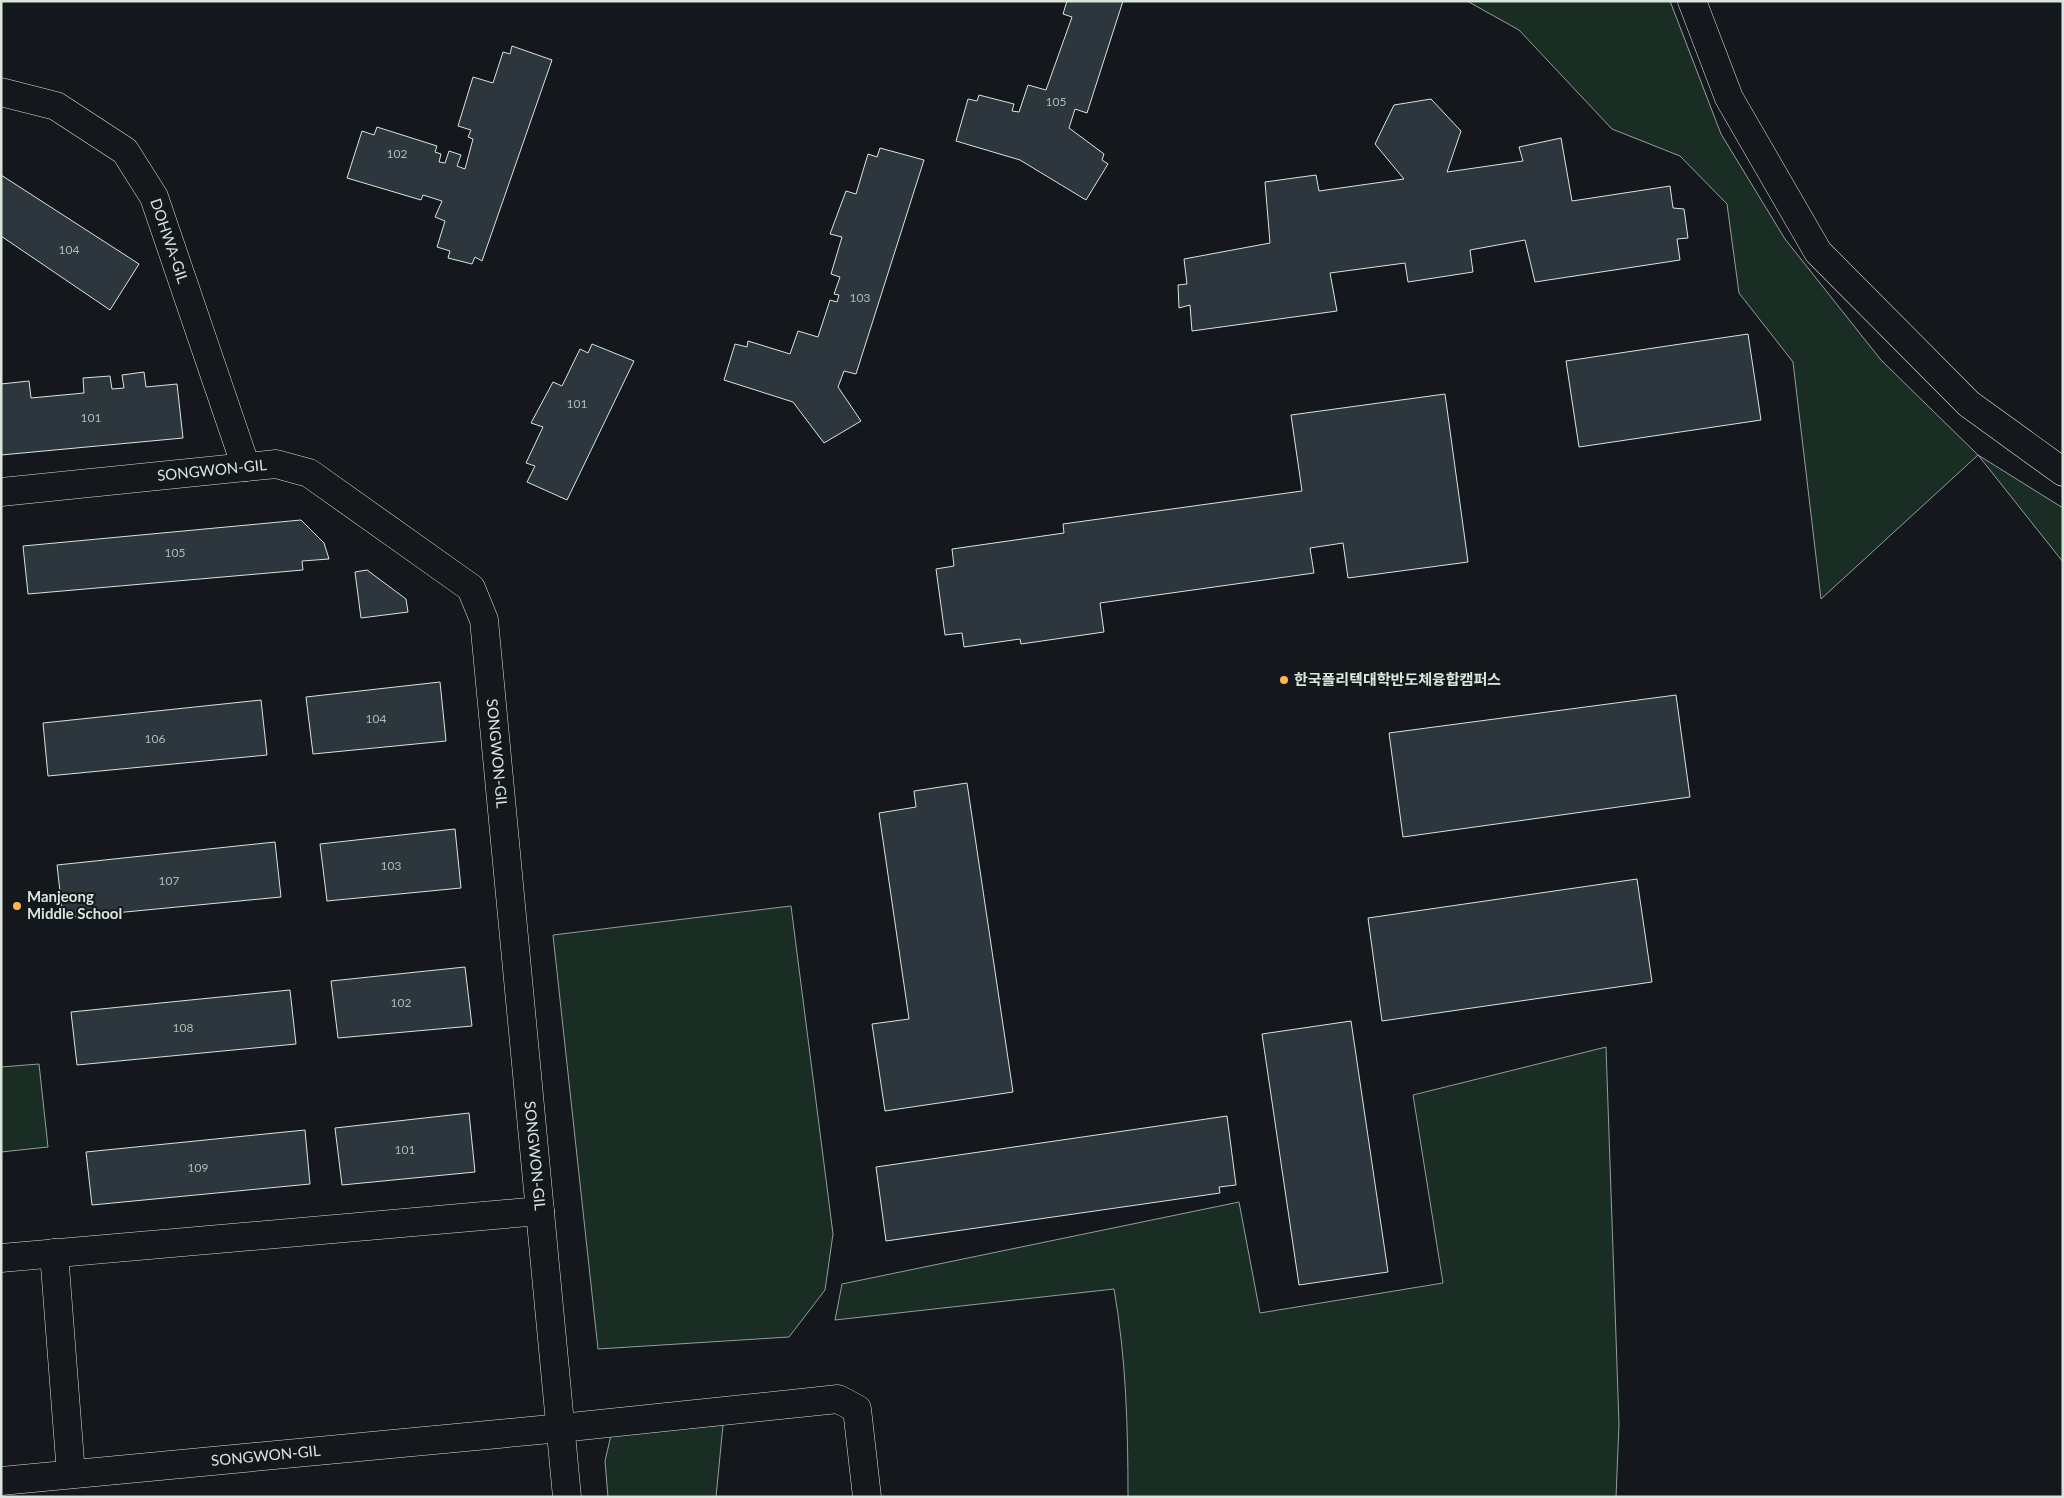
<svg xmlns="http://www.w3.org/2000/svg" width="2064" height="1498" font-family="Lato,'Noto Sans KR',sans-serif">
	<style>
		.green { fill: #1a2d24; stroke: #939e99 }
		.building { fill: #2c363c; stroke: #d8e6dc }
		.lines { fill: none; stroke-linecap: round; stroke-linejoin: round }
		.minor-casing { stroke: #d8e6dc; stroke-width: 29 }
		.minor { stroke: #14181c; stroke-width: 28 }
		.poi-dot { fill: #ffb74d; stroke: #14181c; stroke-width: 2 }
		.labels { text-anchor: middle; stroke-width: 4; stroke-linejoin: round; paint-order: stroke }
		.number-label { font-size: 12px; fill: #adbab4 }
		.street-label { font-size: 15px; fill: #d8e6dc; stroke: #14181c }
		.poi-label { font-size: 15px; font-weight: bold; fill: #d8e6dc; stroke: #14181c; text-anchor: start }
	</style>
	<rect width="100%" height="100%" fill="#14181c"/>
	<g class="green">
		<path d="M1467,1H1670L1721,134L1785,239L1881,360L1978,455L2063,508V562L1978,455L1821,599L1793,362L1739,293L1727,204L1680,156L1612,129L1519,30Z"/>
		<path d="M791,906L833,1234L825,1290L789,1337L598,1349L553,935Z"/>
		<path d="M1606,1047L1619,1424L1616,1497H1128C1128,1427 1126,1357 1114,1289L835,1320L842,1284L1239,1202L1260,1313L1443,1283L1413,1095Z"/>
		<path d="M39,1064L48,1147L1,1152V1067Z"/>
		<path d="M723,1425L716,1497H608L605,1461L611,1435Z"/>
	</g>
	<g class="building">
		<path d="M1067,1H1123L1087,113L1075,109L1069,128L1104,154L1102,160L1108,164L1086,200L1020,160L956,141L968,99L977,101L979,95L1014,104L1012,111L1019,112L1028,85L1046,90L1072,17L1063,14Z"/>
		<path d="M512,46L552,60L482,261L475,257L472,264L448,258L450,251L437,247L445,221L435,217L442,201L423,195L421,200L347,178L362,131L374,135L377,127L437,146L435,152L441,154L439,162L445,163L449,151L461,155L457,166L465,169L473,139L468,137L471,130L458,126L473,77L493,83L503,52L510,54Z"/>
		<path d="M1431,99L1461,131L1447,172L1523,161L1519,147L1561,138L1572,201L1670,186L1673,208L1684,209L1688,238L1677,239L1680,260L1535,282L1525,240L1470,250L1473,272L1408,282L1405,263L1330,273L1337,311L1192,331L1190,305L1179,308L1178,285L1187,284L1184,259L1270,243L1265,182L1316,175L1319,191L1404,179L1375,144L1394,105Z"/>
		<path d="M880,148L924,160L856,374L844,371L838,387L861,421L824,443L793,402L724,380L735,344L747,347L748,341L790,354L798,331L818,337L830,300L837,302L839,295L834,294L840,277L831,274L842,237L830,234L846,191L856,194L868,154L877,157Z"/>
		<path d="M1,175L139,264L110,310L1,236Z"/>
		<path d="M1748,334L1761,420L1579,447L1566,361Z"/>
		<path d="M592,344L634,361L567,500L527,482L535,466L526,463L543,427L531,423L553,382L562,386L580,349L588,353Z"/>
		<path d="M144,372L146,387L177,384L183,438L1,455V384L29,381L31,398L84,393L83,378L110,376L112,389L124,388L122,375Z"/>
		<path d="M1445,394L1468,562L1348,578L1343,543L1310,548L1314,573L1100,603L1104,632L1021,644L1020,639L964,647L962,633L945,635L936,569L954,566L952,549L1064,533L1063,524L1302,491L1291,415Z"/>
		<path d="M301,520L324,543L329,559L302,561L303,570L28,594L23,546Z"/>
		<path d="M367,570L406,599L408,612L361,618L355,572Z"/>
		<path d="M440,682L446,741L313,754L306,697Z"/>
		<path d="M1676,695L1690,797L1403,837L1389,733Z"/>
		<path d="M261,700L267,755L48,776L43,723Z"/>
		<path d="M967,783L1013,1092L885,1111L872,1024L909,1019L879,813L916,807L914,791Z"/>
		<path d="M455,829L461,888L327,901L320,844Z"/>
		<path d="M275,842L281,897L63,918L57,865Z"/>
		<path d="M1637,879L1652,982L1382,1021L1368,918Z"/>
		<path d="M465,967L472,1026L338,1038L331,981Z"/>
		<path d="M290,990L296,1044L77,1065L71,1012Z"/>
		<path d="M1351,1021L1388,1272L1299,1285L1262,1034Z"/>
		<path d="M469,1113L475,1172L342,1185L335,1128Z"/>
		<path d="M1227,1116L1236,1185L1219,1187L1220,1193L886,1241L876,1167Z"/>
		<path d="M305,1130L310,1184L92,1205L86,1152Z"/>
	</g>
	<g class="lines">
		<defs>
			<g id="minor">
				<path d="M1692,1L1729,98L1818,252L1969,404L2063,472"/>
				<path id="s1" d="M1,92L56,106L125,151L154,197L246,467"/>
				<path id="s2" d="M1,492L276,464L309,473L471,588L484,620L567,1497"/>
				<path d="M54,1253L71,1474"/>
				<path d="M1,1258L540,1211"/>
				<path id="s3" d="M1,1481L561,1428L838,1399L857,1409L867,1497"/>
			</g>
		</defs>
		<use href="#minor" class="minor-casing"/>
		<use href="#minor" class="minor"/>
	</g>
	<g class="poi-dot">
		<circle cx="1284" cy="680" r="5"/>
		<circle cx="17" cy="906" r="5"/>
	</g>
	<g class="labels">
		<g class="number-label">
			<text x="1056" y="106">105</text>
			<text x="397" y="158">102</text>
			<text x="69" y="254">104</text>
			<text x="860" y="302">103</text>
			<text x="577" y="408">101</text>
			<text x="91" y="422">101</text>
			<text x="175" y="557">105</text>
			<text x="376" y="723">104</text>
			<text x="155" y="743">106</text>
			<text x="391" y="870">103</text>
			<text x="169" y="885">107</text>
			<text x="401" y="1007">102</text>
			<text x="183" y="1032">108</text>
			<text x="405" y="1154">101</text>
			<text x="198" y="1172">109</text>
		</g>
		<g class="street-label">
			<text dy="5" stroke="none"><textPath href="#s1" startOffset="240">DOHWA-GIL</textPath></text>
			<text dy="5" stroke="none"><textPath href="#s2" startOffset="212">SONGWON-GIL</textPath></text>
			<text dy="5" stroke="none"><textPath href="#s2" startOffset="678">SONGWON-GIL</textPath></text>
			<text dy="5" stroke="none"><textPath href="#s2" startOffset="1082">SONGWON-GIL</textPath></text>
			<text dy="5" stroke="none"><textPath href="#s3" startOffset="266">SONGWON-GIL</textPath></text>
		</g>
		<g class="poi-label">
			<text x="1294" y="685">한국폴리텍대학반도체융합캠퍼스</text>
			<text x="27" y="902">Manjeong<tspan x="27" dy="17">Middle School</tspan></text>
		</g>
	</g>
	<rect width="2064" height="1498" fill="none" stroke="#d8e6dc" stroke-width="5"/>
</svg>
